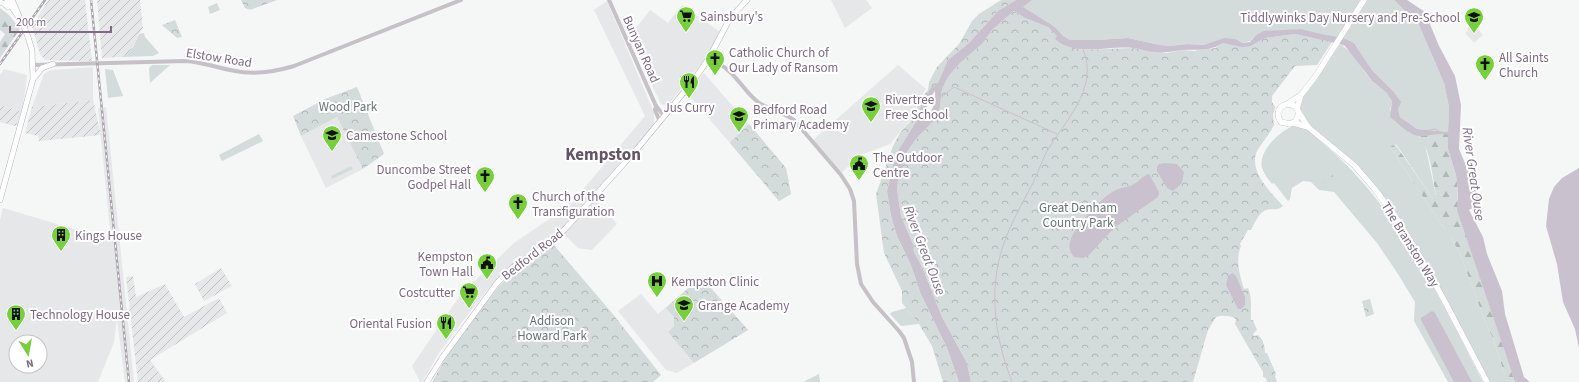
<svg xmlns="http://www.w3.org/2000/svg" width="1579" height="382" font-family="'Source Sans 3',sans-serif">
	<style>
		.built { fill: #e6e7e8; fill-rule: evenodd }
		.industrial { fill: url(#industrial-furrows) }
		.grass { fill: #d4dbdb }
		.forest { fill: url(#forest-firs) }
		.park { fill: url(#park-crowns) }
		.water { fill: #c9c1cd; fill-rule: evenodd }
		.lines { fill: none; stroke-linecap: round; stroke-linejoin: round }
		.stream { stroke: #c9c1cd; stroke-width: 1 }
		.major-casing { stroke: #b9b4bb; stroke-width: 6 }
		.highway-casing { stroke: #b8b3b9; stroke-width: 6 }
		.minor { stroke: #c6c0c7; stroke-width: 4 }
		.major { stroke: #fff; stroke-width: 5 }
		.highway { stroke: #fff; stroke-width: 5.5 }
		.rail-casing { stroke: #aca4ad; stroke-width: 2.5 }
		.rail { stroke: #fff; stroke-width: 1; stroke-dasharray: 3; stroke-linecap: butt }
		.major-bridge-casing { stroke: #b9b4bb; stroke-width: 6; stroke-linecap: butt }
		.major-bridge { stroke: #fff; stroke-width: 5 }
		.labels { text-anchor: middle; stroke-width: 4; stroke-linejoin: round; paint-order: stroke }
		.poi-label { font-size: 13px; fill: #7d6982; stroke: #fff; text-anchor: start }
		.street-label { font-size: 13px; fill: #7d6982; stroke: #fff }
		.park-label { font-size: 13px; fill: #67777a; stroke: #fff }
		.water-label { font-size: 14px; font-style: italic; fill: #81708b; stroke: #fff }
		.district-label { font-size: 17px; font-weight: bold; fill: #645668; stroke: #fff }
	</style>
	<defs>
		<pattern id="industrial-furrows" width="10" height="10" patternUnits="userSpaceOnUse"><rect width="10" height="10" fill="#e6e7e8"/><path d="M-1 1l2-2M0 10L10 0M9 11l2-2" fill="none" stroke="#c0bfc1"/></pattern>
		<pattern id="forest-firs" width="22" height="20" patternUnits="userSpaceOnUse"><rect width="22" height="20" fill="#d4dbdb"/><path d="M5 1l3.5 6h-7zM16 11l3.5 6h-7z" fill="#b1b6b7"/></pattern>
		<pattern id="park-crowns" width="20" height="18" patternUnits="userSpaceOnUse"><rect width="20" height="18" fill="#d4dbdb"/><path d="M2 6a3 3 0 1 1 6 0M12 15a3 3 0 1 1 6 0" fill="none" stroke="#b1b6b7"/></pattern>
	</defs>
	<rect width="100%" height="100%" fill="#f4f7f5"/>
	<g class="built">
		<path d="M831,0H866L872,8L845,28Z"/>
		<path d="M607,1L654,113V125L592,195L617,224L592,250L578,248L560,230L512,265L488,289L462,322L437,356L423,382H420L412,366L461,294L514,243L570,205L645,116L594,10Z"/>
		<path d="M682,5L720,32L707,57L667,106L661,104L622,22L634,31L650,10L668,23Z"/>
		<path d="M1473,24L1483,35L1474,43L1465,33L1468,31L1467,29Z"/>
		<path d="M898,65L926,89L918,101L913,117L890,144L861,155L841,173L813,140Z"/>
		<path d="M93,67V100L32,107L44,74L51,70Z"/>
		<path d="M4,69L27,75L25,93L21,111L0,105V75Z"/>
		<path d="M704,73L786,168L791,194L779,201L688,94Z"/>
		<path d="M106,107L134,382H125L117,319L114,342L98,382H0V220L3,208L111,240L98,108ZM16,342H40V366H16Z"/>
		<path d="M337,117L363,169L326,188L301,136Z"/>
		<path d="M701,277L748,330L677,373L666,370L618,311L641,294L658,314Z"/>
	</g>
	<g class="industrial">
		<path d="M48,0H85L92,61L45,60L40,54L32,26Z"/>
		<path d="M97,0H140L143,28L138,35L136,42L127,55L121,57L102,58Z"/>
		<path d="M93,100L101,135L39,141L38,136L25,133L32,107Z"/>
		<path d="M0,105L21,111L16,126L0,122Z"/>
		<path d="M221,268L232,286L204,301L195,284Z"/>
		<path d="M133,276L136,297L165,284L184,317L219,298L227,313L150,360L166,382H138L126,277Z"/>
	</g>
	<g class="grass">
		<path d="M1032,0H1394L1419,25L1444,83L1449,107L1448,132L1417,129L1400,117L1393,91L1372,70L1354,43L1300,29L1256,35L1250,41L1242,43L1236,39L1204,45L1187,44L1170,46L1160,45L1128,38L1097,40H1070L1063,36L1057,29L1052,25L1022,7Z"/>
		<path d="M217,3L220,10L210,14L208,7Z"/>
		<path d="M144,33L145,37L159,53L153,56L121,57C132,53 135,44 139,34Z"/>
		<path d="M1340,44C1354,52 1361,70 1372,81C1378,87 1390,92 1392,101C1392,103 1391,107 1390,110L1409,132L1419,136L1424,140L1436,196L1433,199L1396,144L1390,147L1459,251L1486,324L1493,338L1507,382H1489L1419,250L1354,163L1312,127L1306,120L1299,107L1302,99Z"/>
		<path d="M152,65H170L150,83L149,68Z"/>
		<path d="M105,69L113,70L123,96L108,98Z"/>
		<path d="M1293,126C1304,124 1317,138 1325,145C1399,208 1439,298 1483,382H1448L1414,321L1415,302L1398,274L1377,243L1334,192L1319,190L1311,182L1303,181L1292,188L1290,199L1288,201L1274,183L1272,184C1268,179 1264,174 1262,168C1258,151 1279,132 1293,126Z"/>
		<path d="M259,134L263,141L222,161L219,155Z"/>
		<path d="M351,166L353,169L332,179L331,176Z"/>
		<path d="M906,308L919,324L901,326L890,314L892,312Z"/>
	</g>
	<g class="forest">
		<path d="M0,8L9,15L20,29L0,58V42L5,34L0,30Z"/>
		<path d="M1440,133L1448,134V149L1456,175L1458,191L1457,199L1468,241L1515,382H1507L1493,338L1486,324L1459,251L1390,147L1395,144L1433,199L1436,195C1433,180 1430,147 1419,136Z"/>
		<path d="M819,374L820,382H803Z"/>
	</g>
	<g class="park">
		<path d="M241,0H277L250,10L245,8Z"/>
		<path d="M1001,0H1016L998,11L969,43L948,60L938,84L922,102L917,120L899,149L894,161L887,191L891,216L897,236L911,265L920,292L947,348L959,382H943L932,346L919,324L902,303V291L884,253L876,194L893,146L900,133L914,117L919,101L928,90L929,82L937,67L959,44L972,21L979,14Z"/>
		<path d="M1014,11L1025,18L1048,27L1069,47L1083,50L1132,48L1167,53L1182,50L1194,51L1215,48L1223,43L1251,46L1265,38L1295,34L1332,42L1317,65L1295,66L1272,96V102L1275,107L1273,115L1274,125C1270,134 1262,142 1257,151C1248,172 1271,192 1283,206C1277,212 1271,207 1264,211C1258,214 1254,225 1251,230H1248L1240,244L1241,246C1235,260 1240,276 1244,289L1248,288C1253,300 1250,308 1251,320H1253L1257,330L1253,334L1254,336L1258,335C1263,339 1265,346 1265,353H1267L1276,374L1275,376L1277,382H1267L1266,378L1263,377V372L1235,324L1236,319C1230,315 1222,315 1216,317L1208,330L1193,382H971L967,363L942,317L923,269L914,252L913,244L901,216L897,190L898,181L907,152L916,139L939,115L942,89L948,77L960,63L983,43L992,30Z"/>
		<path d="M175,20L182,37L177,38L162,25Z"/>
		<path d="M357,87L384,154L363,169L337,117L301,136L293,116L325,99Z"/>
		<path d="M749,124L786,168L791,194L779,201L730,143Z"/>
		<circle cx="1327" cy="177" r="6"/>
		<path d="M553,244L612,313L661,375L653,382H432L448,354L474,318L499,286L519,267Z"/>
		<path d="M701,277L748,330L694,363L668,332L674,326V317L666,308Z"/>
		<path d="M1370,299L1374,314L1366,317L1362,301Z"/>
	</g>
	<g class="water">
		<path d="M1016,0H1032L1023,7L1052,25L1057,29L1063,36L1070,40H1097L1128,38L1160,45L1170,46L1187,44L1204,45L1224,38L1236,39L1242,43L1250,42L1256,35L1264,31L1301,29L1321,34L1343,38L1354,43L1372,70L1393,91L1401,102L1398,109L1400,117L1417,129L1448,132L1449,107L1444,83L1419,25L1394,0H1407L1425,12L1439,46L1455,76L1461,105L1459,149L1479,197V204L1469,210L1483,237L1487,254L1502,291L1505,314L1524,377L1530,382H1515L1457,210L1458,191L1456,175L1448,149V135C1438,132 1429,137 1419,136C1409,135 1398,123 1390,117L1392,101L1387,93L1372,81L1345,46L1340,44L1295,34L1265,38L1251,46L1242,47L1223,43C1209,52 1197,49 1182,50C1173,51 1166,53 1157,52C1149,52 1141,49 1133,48C1106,45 1077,58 1055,39L1057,36L1048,27L1025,18L1014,11L992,30L983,43L960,63L948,77L942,89L939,115L916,139L907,152L898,181L897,190L901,216L913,244L914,252L923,269L942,317L967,363L971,382H959L947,348L920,292L911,265L897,236L891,216L887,191L894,161L899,149L917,120L922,102L931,88L936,85V84L938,83L948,60L969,43L998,11ZM935,91C936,102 933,110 926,118C926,107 927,100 935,91Z"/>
		<path d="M1165,163L1177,164L1184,172L1182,183L1173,191L1167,188L1157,171V167L1159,164Z"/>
		<path d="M1579,168V348L1575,329L1563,302L1557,264L1546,226L1549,199L1554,187L1562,178Z"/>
		<path d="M1149,174L1159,192L1158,197L1115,227L1088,256L1083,258L1074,257C1071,253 1068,248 1070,242C1073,228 1101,198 1114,191C1120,187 1128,188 1134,184C1140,181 1142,176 1149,174Z"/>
		<path d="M1232,273L1236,276L1245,297V305L1241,309H1238L1226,285L1228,276Z"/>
		<path d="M1432,311L1435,313L1472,382H1454L1421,320V318Z"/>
	</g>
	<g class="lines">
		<g class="stream">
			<path d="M942,97L954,87L1057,134"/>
			<path d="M1429,130L1435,129L1439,131"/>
			<path d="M1012,382C995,338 988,291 1003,246C1011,222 1022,204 1033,183C1037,174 1041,164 1045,155C1063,122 1100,90 1083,49"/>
		</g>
		<defs>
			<g id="major">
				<path d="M7,0L22,22"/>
				<path d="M12,0L19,16"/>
				<path d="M0,2L5,4L8,7"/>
				<path d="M34,78L42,68L53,64"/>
				<path d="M0,200L33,79L32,50L28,37"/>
				<path d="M427,382L442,358L497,283L512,268L553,240L565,229L637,149L694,80L709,58L730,18L747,0"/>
			</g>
			<g id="highway">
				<path d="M1287,104L1301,95"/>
				<path d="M1297,109L1301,95L1315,77L1364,0"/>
				<path d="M1299,113L1296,121L1290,124L1281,122C1273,111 1283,100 1295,106L1308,127L1354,165L1374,188L1395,216L1416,250L1443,298L1487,382"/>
				<path d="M1293,123L1308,127"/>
			</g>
		</defs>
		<use href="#major" class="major-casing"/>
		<use href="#highway" class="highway-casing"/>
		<g class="minor">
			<path d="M609,0L656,106L664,116"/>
			<path d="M709,58C717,62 724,66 730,72C740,81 747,94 758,102C768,110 783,112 794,120L841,175L850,189L854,201L857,264L861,284L873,302L899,331L904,338L912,362L914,382"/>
			<path d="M33,65L185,61C203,62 218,68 235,71C255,75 274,72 294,66L461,0"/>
			<path d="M656,106L655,110L660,122"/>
		</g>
		<use href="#major" class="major"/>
		<use href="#highway" class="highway"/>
		<defs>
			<g id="rail">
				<path d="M91,0L129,382"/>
				<path d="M0,64L45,0"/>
			</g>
		</defs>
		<use href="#rail" class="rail-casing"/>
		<use href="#rail" class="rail"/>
		<defs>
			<path id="major-bridge" d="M22,22L28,37"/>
		</defs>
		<use href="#major-bridge" class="major-bridge-casing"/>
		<use href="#major-bridge" class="major-bridge"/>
	</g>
	<defs>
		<symbol id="supermarket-pin" viewBox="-11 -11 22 30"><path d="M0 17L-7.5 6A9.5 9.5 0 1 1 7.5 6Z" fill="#78cf3c" stroke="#fff"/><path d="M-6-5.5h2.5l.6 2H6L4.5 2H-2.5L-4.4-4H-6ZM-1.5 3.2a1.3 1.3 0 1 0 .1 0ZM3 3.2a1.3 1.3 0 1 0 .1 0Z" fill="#111"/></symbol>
		<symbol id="school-pin" viewBox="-11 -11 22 30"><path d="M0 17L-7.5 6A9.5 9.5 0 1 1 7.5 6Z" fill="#78cf3c" stroke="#fff"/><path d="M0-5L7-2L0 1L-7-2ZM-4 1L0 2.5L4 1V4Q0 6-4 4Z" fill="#111"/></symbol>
		<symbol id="church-pin" viewBox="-11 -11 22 30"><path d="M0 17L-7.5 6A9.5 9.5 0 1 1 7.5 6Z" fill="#78cf3c" stroke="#fff"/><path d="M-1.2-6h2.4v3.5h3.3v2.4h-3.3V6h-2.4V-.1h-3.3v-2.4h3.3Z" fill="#111"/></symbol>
		<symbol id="restaurant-pin" viewBox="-11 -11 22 30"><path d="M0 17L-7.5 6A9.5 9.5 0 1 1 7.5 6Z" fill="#78cf3c" stroke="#fff"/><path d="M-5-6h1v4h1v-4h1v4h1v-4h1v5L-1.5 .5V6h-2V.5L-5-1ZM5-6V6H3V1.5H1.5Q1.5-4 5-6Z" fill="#111"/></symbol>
		<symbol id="civic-pin" viewBox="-11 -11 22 30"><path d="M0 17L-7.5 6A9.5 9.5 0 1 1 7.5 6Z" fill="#78cf3c" stroke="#fff"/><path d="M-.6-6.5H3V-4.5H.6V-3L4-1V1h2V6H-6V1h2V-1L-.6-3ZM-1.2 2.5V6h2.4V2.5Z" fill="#111"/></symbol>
		<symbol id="building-pin" viewBox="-11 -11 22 30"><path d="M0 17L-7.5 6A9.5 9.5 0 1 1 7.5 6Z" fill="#78cf3c" stroke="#fff"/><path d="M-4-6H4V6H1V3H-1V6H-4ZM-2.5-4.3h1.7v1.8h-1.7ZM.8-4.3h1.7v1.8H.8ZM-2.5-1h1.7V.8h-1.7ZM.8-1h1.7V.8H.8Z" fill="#111"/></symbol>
		<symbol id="hospital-pin" viewBox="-11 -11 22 30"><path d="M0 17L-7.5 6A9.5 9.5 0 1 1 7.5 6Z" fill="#78cf3c" stroke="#fff"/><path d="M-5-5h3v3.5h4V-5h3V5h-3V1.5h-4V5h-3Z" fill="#111"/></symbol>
	</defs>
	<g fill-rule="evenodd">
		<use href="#supermarket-pin" x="675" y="5" width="22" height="30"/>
		<use href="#school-pin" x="1463" y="6" width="22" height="30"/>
		<use href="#church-pin" x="704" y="48" width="22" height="30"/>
		<use href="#church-pin" x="1474" y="53" width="22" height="30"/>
		<use href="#restaurant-pin" x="678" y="71" width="22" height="30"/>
		<use href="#school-pin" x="860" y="95" width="22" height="30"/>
		<use href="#school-pin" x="728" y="105" width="22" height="30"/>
		<use href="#school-pin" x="321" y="124" width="22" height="30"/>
		<use href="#civic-pin" x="848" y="153" width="22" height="30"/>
		<use href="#church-pin" x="474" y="165" width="22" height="30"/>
		<use href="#church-pin" x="507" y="192" width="22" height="30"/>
		<use href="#building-pin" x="50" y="224" width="22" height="30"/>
		<use href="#civic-pin" x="476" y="252" width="22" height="30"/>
		<use href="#hospital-pin" x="646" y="270" width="22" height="30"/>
		<use href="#supermarket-pin" x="458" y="281" width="22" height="30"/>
		<use href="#school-pin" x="673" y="294" width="22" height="30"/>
		<use href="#building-pin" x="5" y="303" width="22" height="30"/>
		<use href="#restaurant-pin" x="435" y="312" width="22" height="30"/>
	</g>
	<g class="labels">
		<g class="poi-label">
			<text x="700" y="21">Sainsbury's</text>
			<text x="1460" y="22" text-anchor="end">Tiddlywinks Day Nursery and Pre-School</text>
			<text x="729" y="57">Catholic Church of<tspan x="729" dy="15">Our Lady of Ransom</tspan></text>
			<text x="1499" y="62">All Saints<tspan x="1499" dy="15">Church</tspan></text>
			<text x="885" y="104">Rivertree<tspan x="885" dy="15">Free School</tspan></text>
			<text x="689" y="112" text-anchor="middle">Jus Curry</text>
			<text x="753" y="114">Bedford Road<tspan x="753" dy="15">Primary Academy</tspan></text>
			<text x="346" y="140">Camestone School</text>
			<text x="873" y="162">The Outdoor<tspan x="873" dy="15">Centre</tspan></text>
			<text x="471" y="174" text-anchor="end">Duncombe Street<tspan x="471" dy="15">Godpel Hall</tspan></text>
			<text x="532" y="201">Church of the<tspan x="532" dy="15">Transfiguration</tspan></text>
			<text x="75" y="240">Kings House</text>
			<text x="473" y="261" text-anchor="end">Kempston<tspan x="473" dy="15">Town Hall</tspan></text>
			<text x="671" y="286">Kempston Clinic</text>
			<text x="455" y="297" text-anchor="end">Costcutter</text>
			<text x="698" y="310">Grange Academy</text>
			<text x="30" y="319">Technology House</text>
			<text x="432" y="328" text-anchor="end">Oriental Fusion</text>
		</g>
		<g class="street-label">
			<text transform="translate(642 49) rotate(66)" y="5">Bunyan Road</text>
			<text transform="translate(219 57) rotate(9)" y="5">Elstow Road</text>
			<text transform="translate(1411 244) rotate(58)" y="5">The Branston Way</text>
			<text transform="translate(532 254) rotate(-38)" y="5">Bedford Road</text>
		</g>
		<g class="park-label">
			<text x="348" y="111">Wood Park</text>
			<text x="1078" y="212">Great Denham<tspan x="1078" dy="15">Country Park</tspan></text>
			<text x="552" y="325">Addison<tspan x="552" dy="15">Howard Park</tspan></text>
		</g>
		<g class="water-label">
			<text transform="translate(1474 174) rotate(82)" y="5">River Great Ouse</text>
			<text transform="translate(925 250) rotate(69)" y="5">River Great Ouse</text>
		</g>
		<g class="district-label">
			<text x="603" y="160">Kempston</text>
		</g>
	</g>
	<g transform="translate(28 354) rotate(169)"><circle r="19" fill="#ffffff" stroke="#cbc3cd"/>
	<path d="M0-3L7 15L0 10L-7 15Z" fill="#78cf3c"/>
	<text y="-6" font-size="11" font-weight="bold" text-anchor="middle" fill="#7d6982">N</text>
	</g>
	<path d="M10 26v6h101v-6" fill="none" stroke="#7d6982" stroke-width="2"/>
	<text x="16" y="26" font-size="12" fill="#7d6982" stroke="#ffffff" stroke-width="3" paint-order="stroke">200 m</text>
</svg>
